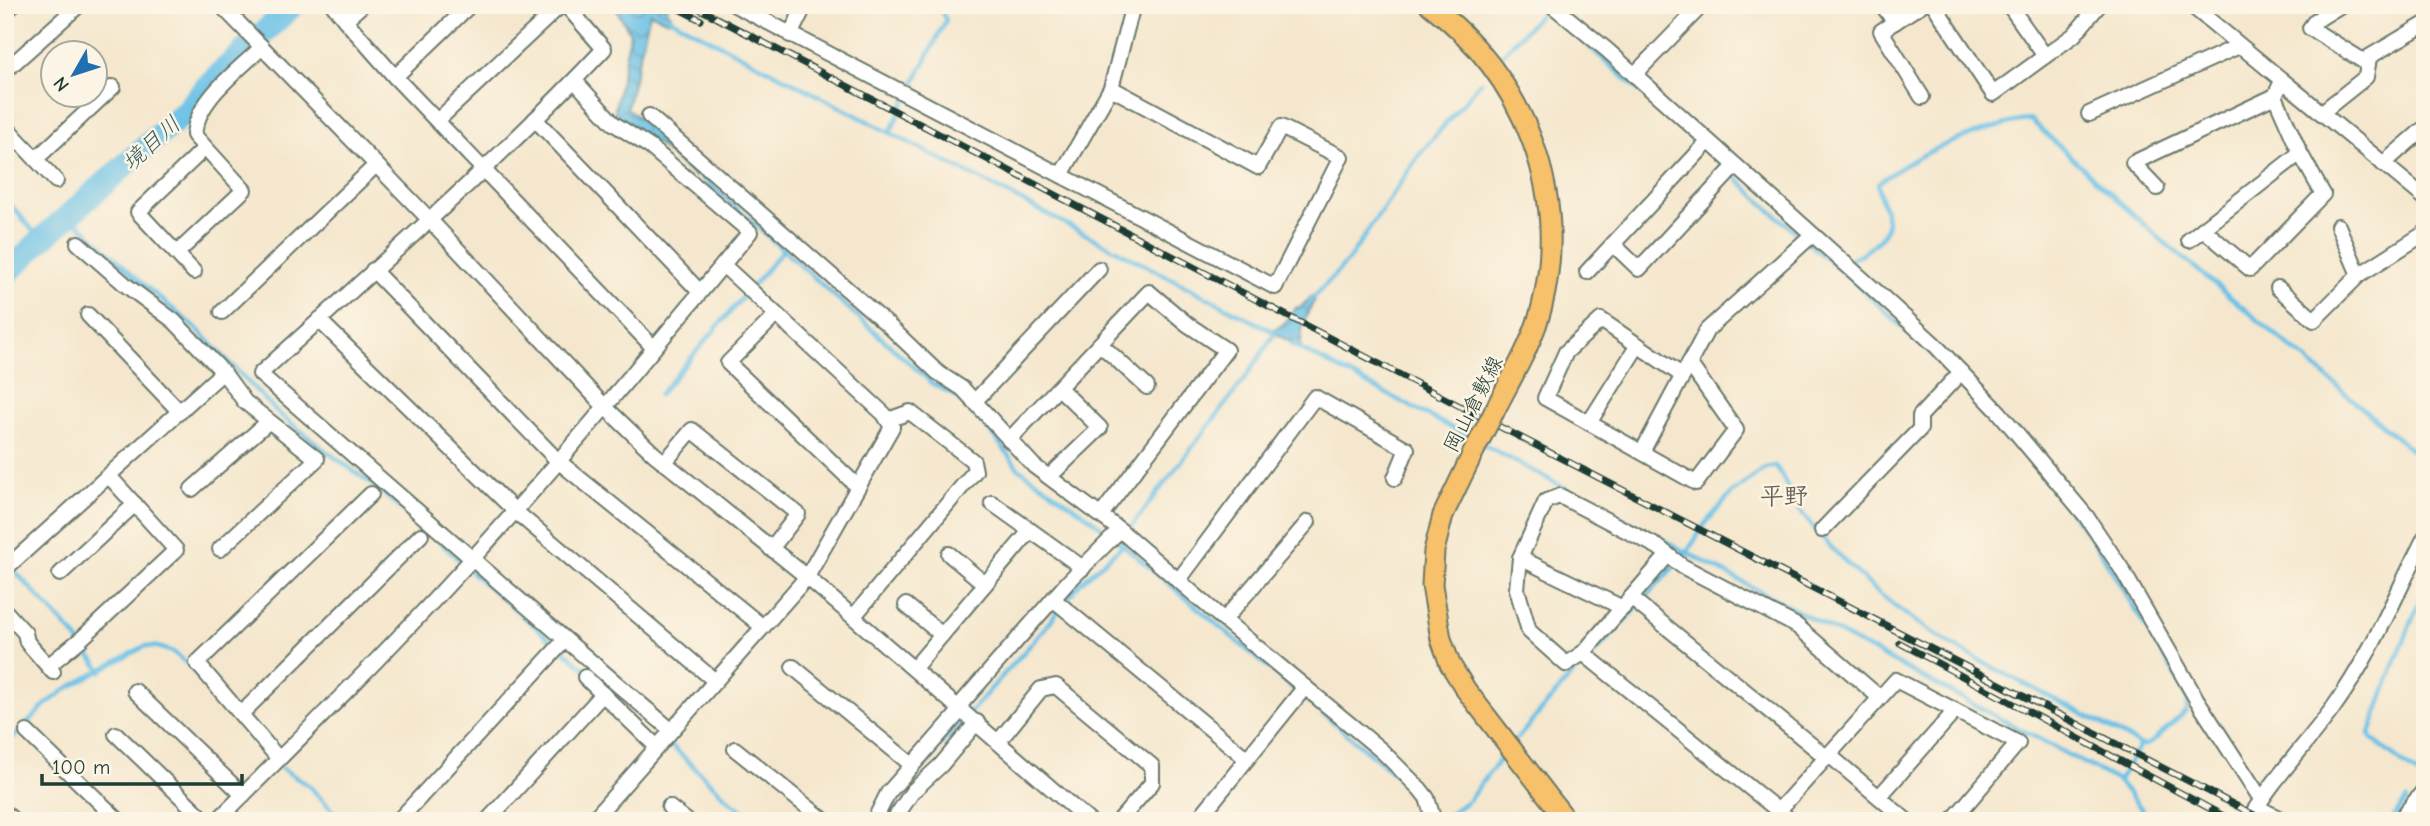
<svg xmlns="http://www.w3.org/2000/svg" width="2430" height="826" font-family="'Comic Neue','Klee One',sans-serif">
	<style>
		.water { fill: url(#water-waves); stroke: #447f8e; stroke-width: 2 }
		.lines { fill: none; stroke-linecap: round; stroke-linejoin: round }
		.stream { stroke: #69c1e7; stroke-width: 4.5 }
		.river { stroke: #69c1e7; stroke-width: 24 }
		.minor-casing { stroke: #6a786a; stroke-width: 18 }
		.major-casing { stroke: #6a786a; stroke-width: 23 }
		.minor { stroke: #fff; stroke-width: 14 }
		.major { stroke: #f7c06b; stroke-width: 19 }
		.rail-casing { stroke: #1f3d34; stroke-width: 7 }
		.rail { stroke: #fcf5e5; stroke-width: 4.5; stroke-dasharray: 13; stroke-linecap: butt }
		.major-bridge-casing { stroke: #6a786a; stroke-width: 23; stroke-linecap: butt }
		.major-bridge { stroke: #f7c06b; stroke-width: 19 }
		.labels { text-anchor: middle; stroke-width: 5; stroke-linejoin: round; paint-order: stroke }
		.street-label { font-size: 21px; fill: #1f3d34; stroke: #fcf5e5 }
		.water-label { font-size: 23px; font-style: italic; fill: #325e61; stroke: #fcf5e5 }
		.quarter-label { font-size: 24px; font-weight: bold; fill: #6b6358; stroke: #fcf5e5 }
	</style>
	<defs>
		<pattern id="water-waves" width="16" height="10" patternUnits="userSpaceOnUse" patternTransform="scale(1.75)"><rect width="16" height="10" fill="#69c1e7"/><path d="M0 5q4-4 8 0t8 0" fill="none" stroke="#569ebc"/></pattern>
	</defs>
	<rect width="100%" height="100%" fill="#fcf5e5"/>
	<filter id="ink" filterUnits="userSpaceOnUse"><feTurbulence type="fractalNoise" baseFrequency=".0143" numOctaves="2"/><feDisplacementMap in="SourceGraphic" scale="14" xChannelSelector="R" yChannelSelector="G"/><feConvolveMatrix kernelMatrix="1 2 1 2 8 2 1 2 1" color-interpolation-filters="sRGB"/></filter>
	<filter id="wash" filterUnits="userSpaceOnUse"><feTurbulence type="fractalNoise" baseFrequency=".00686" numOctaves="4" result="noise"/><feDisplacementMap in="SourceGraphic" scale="28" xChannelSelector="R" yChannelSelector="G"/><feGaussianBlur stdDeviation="1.57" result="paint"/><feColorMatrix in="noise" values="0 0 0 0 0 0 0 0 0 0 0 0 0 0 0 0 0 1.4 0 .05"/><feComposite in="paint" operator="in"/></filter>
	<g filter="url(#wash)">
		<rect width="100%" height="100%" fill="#f5e7cd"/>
		<g class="water">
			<path d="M614,5L668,7L667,11L671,15L668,21L650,13L627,108L701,171L695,177L656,143L614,114L630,33Z"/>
			<path d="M1312,296L1315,300C1305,316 1300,329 1301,348L1269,330C1284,329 1288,317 1297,307L1300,308Z"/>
		</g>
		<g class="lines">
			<g class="stream">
				<path d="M1541,5L1558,19"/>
				<path d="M667,17L1274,332"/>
				<path d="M1560,17L1559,20L1711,153L1769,209L1866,293L1954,375"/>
				<path d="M1503,54L1545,9"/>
				<path d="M911,89L946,20L938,5"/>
				<path d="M890,133L905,101"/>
				<path d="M696,172L933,384L954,395L992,433L1018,468L1089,517L1123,545L1397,776L1424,805"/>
				<path d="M5,198L41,240"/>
				<path d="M69,215L143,284L199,331L278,413L326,451L372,484L435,537L476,576L635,711L731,802L756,821"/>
				<path d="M1846,262C1861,255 1887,240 1887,221C1886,208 1878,196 1878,183C1913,157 1947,142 1989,129C2003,125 2016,120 2031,120L2158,237L2310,363L2425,462"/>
				<path d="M1310,301L1347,262L1419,155L1481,82"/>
				<path d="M1293,345L1475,440"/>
				<path d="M659,395L784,249"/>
				<path d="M1482,444L2118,781"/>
				<path d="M2028,457L2095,543L2179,682"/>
				<path d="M1128,535L1131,527L1244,380L1275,333"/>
				<path d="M11,567L74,635L102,671"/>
				<path d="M1517,739L1575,671L1600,648L1688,551L1705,524L1732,493L1765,468L1775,466C1786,479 1789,494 1798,508C1814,530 1835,552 1855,571C1935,652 2044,688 2140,745"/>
				<path d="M5,746L45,705L68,688L145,646L158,647L173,652L189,665L262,750"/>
				<path d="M281,768L308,785L343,821"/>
				<path d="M2424,780L2372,739L2370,733L2393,668L2425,588"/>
				<path d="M1436,815L1444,821"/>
				<path d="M1442,819L1468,801L1500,759"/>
				<path d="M882,821L903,787L1040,634L1080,583L1125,543"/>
				<path d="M2154,821L2145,813L2118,781L2140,745H2146L2152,742L2186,711L2188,702L2183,690"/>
				<path d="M2390,821L2407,800"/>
			</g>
			<path class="river" d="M5,275L41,240L184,113L209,84L293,5"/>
		</g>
	</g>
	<g filter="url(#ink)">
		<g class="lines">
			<defs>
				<g id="minor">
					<path d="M221,5L429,219L605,407L654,454L807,577L1089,821"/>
					<path d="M333,5L345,20"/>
					<path d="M362,5L345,20L395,77L654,348"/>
					<path d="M566,5L604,49C496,164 376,268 260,374C397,493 533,613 671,730"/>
					<path d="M735,5L1275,287L1341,157L1281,127L1258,167L1111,88"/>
					<path d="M1552,5L1607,50L1878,293L1934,344L1999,412L2086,516L2121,568L2197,700L2261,799"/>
					<path d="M1882,5L1895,22"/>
					<path d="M1921,5L1881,31L1922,97"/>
					<path d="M1934,5L1993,94L2074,35L2099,5"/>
					<path d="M2009,5L2045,56"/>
					<path d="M2191,5L2425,198"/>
					<path d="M2341,5L2315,21L2310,28L2368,64"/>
					<path d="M5,13L13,5"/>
					<path d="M790,35L805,5"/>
					<path d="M5,71L79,5"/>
					<path d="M1634,75L1702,5"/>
					<path d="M395,77L470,5"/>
					<path d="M2321,113L2366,77L2369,57L2425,24"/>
					<path d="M2089,114L2239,46"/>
					<path d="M649,116L888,325L937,372L963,389L1034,466L1120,530L1224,620L1382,751L1420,789L1427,798L1434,821"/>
					<path d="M535,119L700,292"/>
					<path d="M438,120L561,5"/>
					<path d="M5,126L56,181"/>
					<path d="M36,159L113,87"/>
					<path d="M2383,164L2422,130H2425"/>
					<path d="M1061,175L1111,88L1133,5"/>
					<path d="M2157,188L2133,163L2275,96"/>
					<path d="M2338,226L2359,275"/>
					<path d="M2203,229L2250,269L2323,194L2300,153L2275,96L2282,81"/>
					<path d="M2189,240L2300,153"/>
					<path d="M78,243L127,286L174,321L223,372L245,402L317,459L220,549"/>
					<path d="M1613,244L1639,269L1735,166"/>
					<path d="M177,253L244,190L194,135C197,99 238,71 262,47"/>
					<path d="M373,270L558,461L763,627"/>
					<path d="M194,272L138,212L205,148"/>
					<path d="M1587,272L1708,142"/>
					<path d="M2278,288L2314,320L2359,275L2425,233"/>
					<path d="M222,312L376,165"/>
					<path d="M88,315L180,412"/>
					<path d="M776,315L728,363L858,487"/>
					<path d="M319,320L515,511L715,681"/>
					<path d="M1100,344L1147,387"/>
					<path d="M1683,376L1601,320L1566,352L1545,398L1696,483L1736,430L1689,363"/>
					<path d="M974,402L1099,269"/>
					<path d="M1589,423L1638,345"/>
					<path d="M1009,440L1149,292L1187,324L1226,350L1101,515"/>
					<path d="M1642,452L1707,330L1812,235"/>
					<path d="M664,463L692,430L798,514L771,549"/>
					<path d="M1049,477L1100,428L1059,388"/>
					<path d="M192,489L268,422"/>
					<path d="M992,503L1083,568"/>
					<path d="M1822,530L1920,429V416L1961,372"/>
					<path d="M949,554L985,584"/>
					<path d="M1667,556L1583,653L1566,664L1529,631L1517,589L1520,558L1546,501L1560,496L1658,547L1682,566L1797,626L1879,697"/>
					<path d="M1520,558L1623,608"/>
					<path d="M5,569L223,372"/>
					<path d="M60,574L135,504"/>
					<path d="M1178,581L1315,397L1407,449L1395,478"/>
					<path d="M1631,598L1826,757"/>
					<path d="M1053,599L1247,759"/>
					<path d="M906,605L942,635"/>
					<path d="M5,611L25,633L27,642L53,672"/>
					<path d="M854,616L975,471L973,461L910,412L888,420"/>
					<path d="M1224,620L1308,522"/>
					<path d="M1583,653L1791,821"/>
					<path d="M48,666L81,639L176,550L109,476"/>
					<path d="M793,667L912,765"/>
					<path d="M914,668L1030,531"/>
					<path d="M585,677L657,747"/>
					<path d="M135,691L243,795"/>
					<path d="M959,706L1068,582L1120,530"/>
					<path d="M241,714L421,535"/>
					<path d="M27,732L119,821"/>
					<path d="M116,734L206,821"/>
					<path d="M999,741L1041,689L1056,686L1152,766V783L1119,821"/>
					<path d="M735,749L825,821"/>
					<path d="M1828,754L1907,821"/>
					<path d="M279,759L197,663L371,494"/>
					<path d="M1879,797L1955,711"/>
					<path d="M669,807L687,821"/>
					<path d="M2257,807L2284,821"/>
					<path d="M5,813L14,821"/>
					<path d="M217,821C303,735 390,649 472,559C569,453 659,342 750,232L650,147L613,123L575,81"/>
					<path d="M398,821L565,640"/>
					<path d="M487,821L603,694"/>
					<path d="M592,821L807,577L892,427L884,414L723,265"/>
					<path d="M874,821L888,793L962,709"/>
					<path d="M893,821L913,791L941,765L977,722"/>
					<path d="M1197,821L1305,687"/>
					<path d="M1773,821L1779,810L1896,680L2018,743L1952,821"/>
					<path d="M2248,821C2272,780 2305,746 2333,708C2371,656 2396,594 2425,537"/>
					<path d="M2399,821L2425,789"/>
				</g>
				<g id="major">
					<path d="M1430,5C1523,75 1570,191 1542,306C1533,343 1511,378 1494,412"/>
					<path d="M1475,449L1443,515L1434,551L1432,585L1441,639L1450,664L1466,690L1567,821"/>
				</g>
			</defs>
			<use href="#minor" class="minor-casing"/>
			<use href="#major" class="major-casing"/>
			<use href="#minor" class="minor"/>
			<use href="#major" class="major"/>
			<defs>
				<g id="rail">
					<path d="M671,5L701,20"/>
					<path d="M692,5L1477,415L2266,821"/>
					<path d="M1900,643L2233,821"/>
				</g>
			</defs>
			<use href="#rail" class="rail-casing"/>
			<use href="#rail" class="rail"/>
			<defs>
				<path id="major-bridge" d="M1475,449L1494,412"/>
			</defs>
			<use href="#major-bridge" class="major-bridge-casing"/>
			<use href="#major-bridge" class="major-bridge"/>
		</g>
	</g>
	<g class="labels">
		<g class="street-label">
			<text transform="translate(1473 404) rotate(-63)" y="7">岡山倉敷線</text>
		</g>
		<g class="water-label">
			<text transform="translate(151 143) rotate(-42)" y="8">境目川</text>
		</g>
		<g class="quarter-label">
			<text x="1784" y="504">平野</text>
		</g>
	</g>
	<rect width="2430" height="826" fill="none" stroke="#fcf5e5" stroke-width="28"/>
	<g transform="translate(74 74) rotate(231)"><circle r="33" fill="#fcf5e5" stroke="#a4ab9e" stroke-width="2"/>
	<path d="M0-5L12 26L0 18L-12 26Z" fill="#1f6fb2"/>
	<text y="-10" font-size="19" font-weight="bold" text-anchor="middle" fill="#1f3d34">N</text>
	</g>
	<path d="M42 774v10h200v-10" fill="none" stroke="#1f3d34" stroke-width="3.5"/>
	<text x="52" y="774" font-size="21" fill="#1f3d34" stroke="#fcf5e5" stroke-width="5" paint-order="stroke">100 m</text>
</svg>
